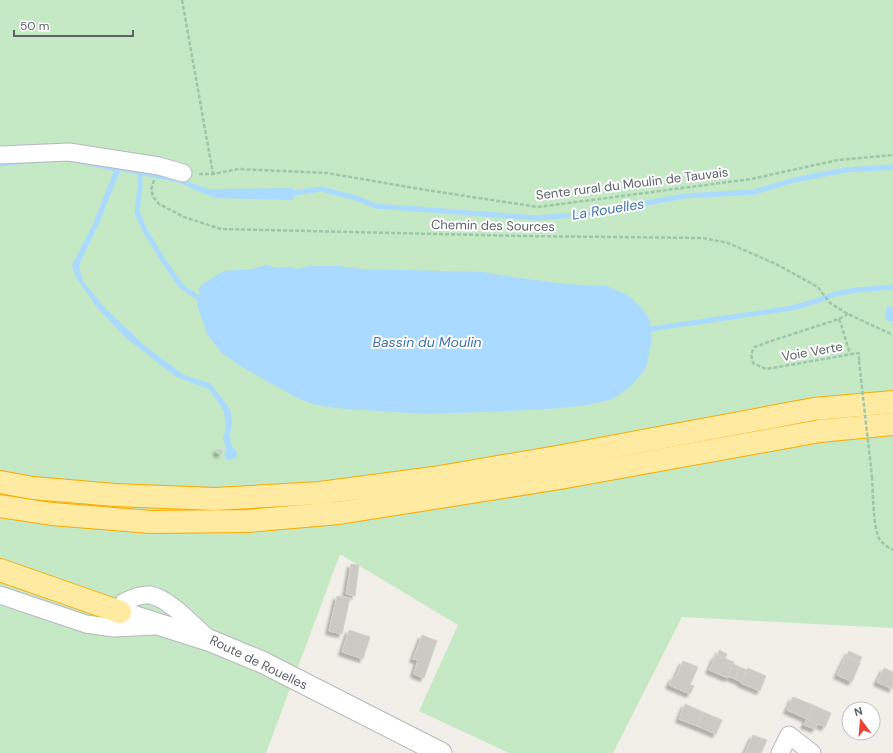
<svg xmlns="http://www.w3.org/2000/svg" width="893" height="753" font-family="'DM Sans',sans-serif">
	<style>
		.green { fill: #c5e8c5 }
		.water { fill: #aadaff }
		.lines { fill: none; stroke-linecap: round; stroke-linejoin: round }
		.stream { stroke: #aadaff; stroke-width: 5 }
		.building { fill: #cccac5; stroke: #d6d1c6; filter: url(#shadow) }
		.minor-casing { stroke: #b5b8bc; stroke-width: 19 }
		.tertiary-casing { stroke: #b5b8bc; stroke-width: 23 }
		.trunk-casing { stroke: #f9ab00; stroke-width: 24 }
		.path { stroke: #9cc7a9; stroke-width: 2.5; stroke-dasharray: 4 2; stroke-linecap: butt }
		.minor { stroke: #fff; stroke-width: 17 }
		.tertiary { stroke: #fff; stroke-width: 21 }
		.trunk { stroke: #feeaa1; stroke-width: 22 }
		.path-bridge { stroke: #9cc7a9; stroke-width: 2.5; stroke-dasharray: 4 2; stroke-linecap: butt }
		.labels { text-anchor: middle; stroke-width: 4; stroke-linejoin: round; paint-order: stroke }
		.street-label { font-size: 13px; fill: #5f6368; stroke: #fff }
		.water-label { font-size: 14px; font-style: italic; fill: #4174aa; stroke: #fff }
	</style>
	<defs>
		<filter id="shadow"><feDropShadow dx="-3.5" dy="3.5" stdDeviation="1" flood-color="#0004"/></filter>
	</defs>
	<rect width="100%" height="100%" fill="#f1efe8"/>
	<path class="green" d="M0,0H893V628L682,617L613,753H509L419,711L458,625L340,554L266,753H0Z"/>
	<g class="water">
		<path d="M61,154L161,172L208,189L293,188L294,200L215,198L177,182L120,171L99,223L79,265L83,281L104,307L145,346L184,375L210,383L222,398L230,409L232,419V426L230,433V437L232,447L237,452L236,458L230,460L226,459L224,455L226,450L223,437L226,430L224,411L209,389L176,377L125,337L95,305L76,277L72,265L92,226L114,171L72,162H51L0,166V158Z"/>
		<path d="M267,265L277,268L288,267L299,269L309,266H338L362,269L483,272L518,278L566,284L606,286L628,295L642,308L650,321L652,339L646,368L630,387L613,399L588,405L548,409L485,412L426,414L346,409L323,406L313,404L293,396L284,390L274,385L240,366L221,352L207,334L205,326L200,314L197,305L200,293L198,289L204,283L224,271L237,270H247Z"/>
		<path d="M887,306L893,307V323L885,319Z"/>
	</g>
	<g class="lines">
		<g class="stream">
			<path d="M140,173V187L137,212L144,229L165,263L182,287L199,298"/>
			<path d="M286,194L322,189L359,199L376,206L537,218L587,214L684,196L755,192L794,180L846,170L893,167"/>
			<path d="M651,329L792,308L817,301L835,294L856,290L893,287"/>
		</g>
	</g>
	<g class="building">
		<path d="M217,449L222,450V454L217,453Z"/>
		<path d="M351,564L359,565L355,596L346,594Z"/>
		<path d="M337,596L350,598L342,634L329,631Z"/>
		<path d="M349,630L370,637L363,659L342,652Z"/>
		<path d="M422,635L437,641L424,678L414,674L418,660L413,659Z"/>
		<path d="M719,650L727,654L725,659L718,655Z"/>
		<path d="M849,651L862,657L859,663L846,657Z"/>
		<path d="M716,655L734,662L728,678L709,670Z"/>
		<path d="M846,656L860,663L852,682L837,675Z"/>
		<path d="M683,661L698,667L690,685L694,686L690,694L669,685L673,677L675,678Z"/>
		<path d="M733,664L740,667L735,679L728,676Z"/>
		<path d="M740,667L747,670L742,682L735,679Z"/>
		<path d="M748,668L766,676L760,691L741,683Z"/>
		<path d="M884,668L893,672V689L877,682Z"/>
		<path d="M793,697L813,705L807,719L787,710Z"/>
		<path d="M685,704L703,712L697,726L679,719Z"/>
		<path d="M813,705L831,713L825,727L807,719Z"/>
		<path d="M703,712L722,720L716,734L697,726Z"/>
		<path d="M807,719L818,724L815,729L804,725Z"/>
		<path d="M753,735L767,740L761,753H745Z"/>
	</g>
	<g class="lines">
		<defs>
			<g id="minor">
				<path d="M0,155L69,152L159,166L183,173"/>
				<path d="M0,595L86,624L114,628L155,626"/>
				<path d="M115,624L124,602C132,598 141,594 150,595C169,598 195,627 209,639"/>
				<path d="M780,753L789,735L812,753"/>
			</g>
			<path id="tertiary" d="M120,612L211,641L262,662L441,753"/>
			<g id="trunk">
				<path d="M0,482L33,488L115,495L215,499L320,493L434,478L557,457L814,409L893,402"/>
				<path d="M0,506L52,514L151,522L247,521L339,513L560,478L820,431L893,424"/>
				<path d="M0,570L120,612"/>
			</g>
		</defs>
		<use href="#minor" class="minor-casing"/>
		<use href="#tertiary" class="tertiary-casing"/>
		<use href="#trunk" class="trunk-casing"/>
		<g class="path">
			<path d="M182,0L213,174"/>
			<path d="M199,174H213L238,169L327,173L426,190L538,207L751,179L838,160L893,155"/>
			<path d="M154,180L151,190L154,198L159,204L184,217L221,229L523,236L703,238L728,243L776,264L818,287L830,303L848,314L893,335"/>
			<path d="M848,314L839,319L768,342L755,347L751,354L753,363L766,369L859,353V361"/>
			<path d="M839,319L841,324L850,354"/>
			<path d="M872,477C873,491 873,530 880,540C883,544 889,548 893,550"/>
		</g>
		<use href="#minor" class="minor"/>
		<use href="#tertiary" class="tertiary"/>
		<use href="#trunk" class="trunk"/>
		<path class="path-bridge" d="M859,361L872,477"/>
	</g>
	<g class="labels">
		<g class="street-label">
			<text transform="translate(632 183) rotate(-7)" y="5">Sente rural du Moulin de Tauvais</text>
			<text transform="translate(493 225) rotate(1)" y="5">Chemin des Sources</text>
			<text transform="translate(812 351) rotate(-10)" y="5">Voie Verte</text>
			<text transform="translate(259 662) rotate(26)" y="5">Route de Rouelles</text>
		</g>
		<g class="water-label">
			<text transform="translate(608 209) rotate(-9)" y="5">La Rouelles</text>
			<text x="427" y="347">Bassin du Moulin</text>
		</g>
	</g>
	<g transform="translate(861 721) rotate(344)"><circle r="19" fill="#ffffff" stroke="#bfc1c3"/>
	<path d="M0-3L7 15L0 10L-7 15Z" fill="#ea4335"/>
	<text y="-6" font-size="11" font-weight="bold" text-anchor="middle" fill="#5f6368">N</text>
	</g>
	<path d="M14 30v6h119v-6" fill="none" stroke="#5f6368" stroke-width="2"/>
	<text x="20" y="30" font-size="12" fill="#5f6368" stroke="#ffffff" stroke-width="3" paint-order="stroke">50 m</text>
</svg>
